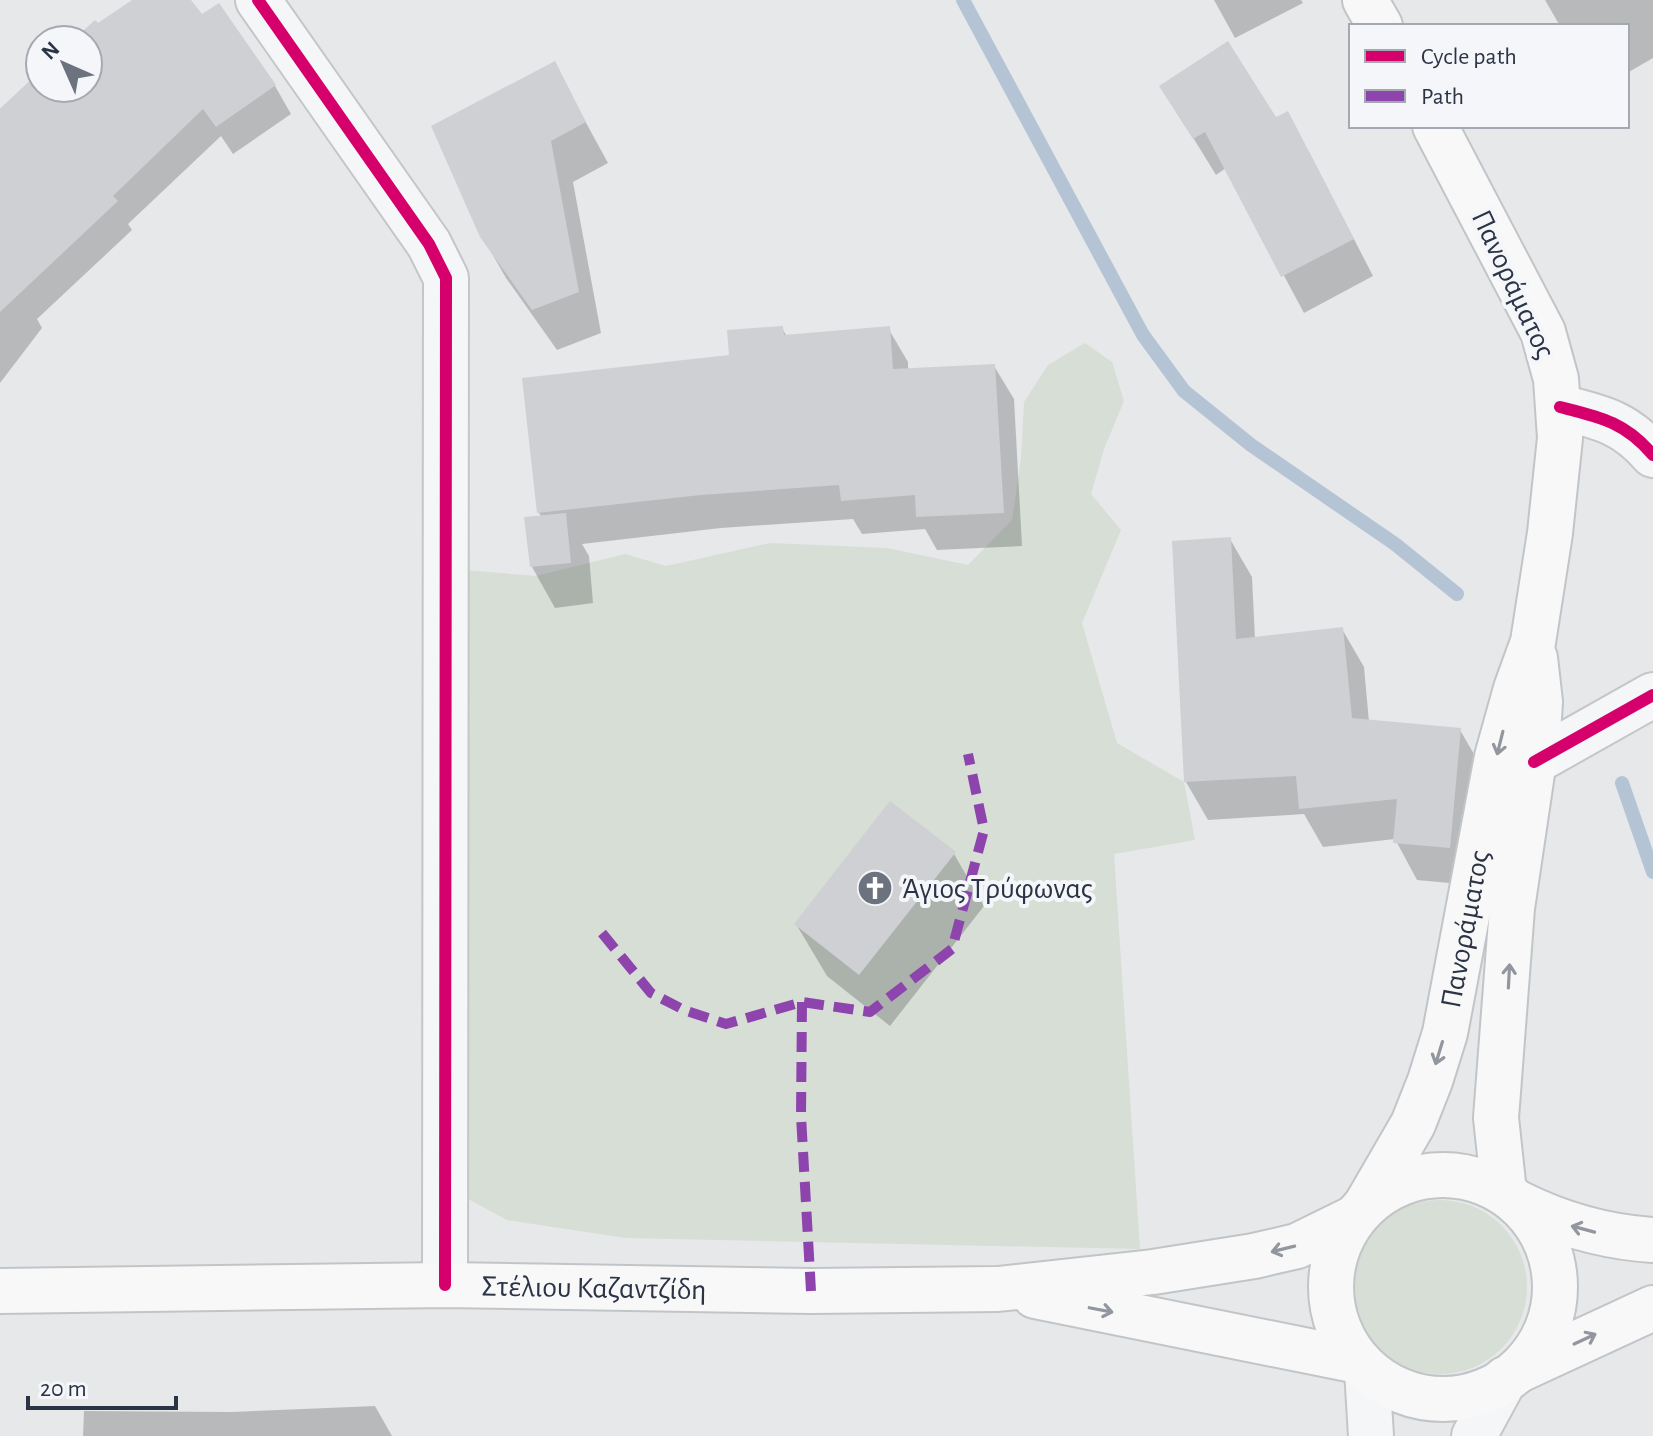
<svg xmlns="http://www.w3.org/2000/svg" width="1653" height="1436" font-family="'Alegreya Sans',sans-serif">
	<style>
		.green { fill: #d6ded6 }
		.shadow { fill: #0003 }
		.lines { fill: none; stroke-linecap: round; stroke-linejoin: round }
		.stream { stroke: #b4c4d5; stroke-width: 14 }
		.building { fill: #ced0d3 }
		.minor-casing { stroke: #c4c6c8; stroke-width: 48 }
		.major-casing { stroke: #c2c5c8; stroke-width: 48 }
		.minor { stroke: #f5f6f7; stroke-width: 44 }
		.major { stroke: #f8f8f8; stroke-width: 44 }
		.quiet { stroke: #8e44ad; stroke-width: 10; stroke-dasharray: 20 10; stroke-linecap: butt }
		.cycleway-casing { stroke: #f4f6f9; stroke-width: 17 }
		.cycleway { stroke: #d6006c; stroke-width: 12 }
		.oneway { stroke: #92969e }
		.labels { text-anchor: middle; stroke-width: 8; stroke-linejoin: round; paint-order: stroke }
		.street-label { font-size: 30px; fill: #2b3445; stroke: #f4f6f9 }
		.poi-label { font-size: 30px; fill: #2b3445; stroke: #f4f6f9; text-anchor: start }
	</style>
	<rect width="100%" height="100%" fill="#e6e8ea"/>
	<g class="green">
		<path d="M1085,343L1112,362L1124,401L1104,449L1091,494L1121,530L1082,623L1117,743L1184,782L1195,840L1114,854L1140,1249L626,1238L507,1220L457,1193L464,570L536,576L625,554L666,566L770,543L887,548L968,565L1012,520L1021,458L1024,402L1048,365Z"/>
		<circle cx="1440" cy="1287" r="87"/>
	</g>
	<g class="shadow">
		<path d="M135,0H189L201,17L218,6L275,86L291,114L233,154L221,136L128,224L132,230L37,319L42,328L0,383V109L40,72V88H88V40H75Z"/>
		<path d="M1214,0H1301L1303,3L1235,38Z"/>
		<path d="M1545,0H1653V58L1627,73V26H1560Z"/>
		<path d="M554,64L608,163L573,182L601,333L557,350L506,278L482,236Z"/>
		<path d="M1162,87L1275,119L1308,150L1373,276L1304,313L1226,168L1216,175Z"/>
		<path d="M782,328L787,337L888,328L908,362V370L994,366L1014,399L1022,546L937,550L925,529L862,534L853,519L721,528L582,544L589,556L593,603L555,608L532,567L542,517L539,513L525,380L731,357Z"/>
		<path d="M1230,539L1252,577L1255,639L1342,629L1364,667L1369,722L1460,730L1482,768L1471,885L1417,880L1395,839L1323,847L1304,814L1208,820L1186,782Z"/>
		<path d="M954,854L984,906L890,1026L827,976L796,924Z"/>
		<path d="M375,1406L392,1436H83L84,1411L231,1412Z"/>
	</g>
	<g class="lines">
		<g class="stream">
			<path d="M963,0L1143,335L1184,391L1251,445L1395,544L1457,594"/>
			<path d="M1622,783L1653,872"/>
		</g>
	</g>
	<g class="building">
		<path d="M132,0H191L202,14L219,3L276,85L216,127L203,109L113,196L118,201L0,312V109L40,71V88H88V40H73L95,20L98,23Z"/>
		<path d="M1228,41L1276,117L1288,111L1354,239L1281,277L1205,132L1193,139L1159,86Z"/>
		<path d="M555,61L586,122L551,141L579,292L532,310L480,237L431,126Z"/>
		<path d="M783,326L784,335L890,326L893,369L995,364L1004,513L916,517L915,495L841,501L839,485L701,495L537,513L522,378L729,355L727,330Z"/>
		<path d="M566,513L571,563L530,567L524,517Z"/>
		<path d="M1231,537L1236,639L1343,627L1352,718L1461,728L1450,848L1393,843L1397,799L1299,809L1296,776L1184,782L1172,541Z"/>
		<path d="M890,801L956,852L859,975L794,924Z"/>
	</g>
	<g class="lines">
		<defs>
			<g id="minor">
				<path d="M258,0L429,244L446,278L445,1285"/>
				<path d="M1560,407C1600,417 1625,422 1653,455"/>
				<path d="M1534,762L1653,695"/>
				<path d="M1367,1370L1371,1436"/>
				<path d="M1474,1436L1505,1379"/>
			</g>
			<g id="major">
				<path d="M1365,0L1380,26"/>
				<circle cx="1443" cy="1287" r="112"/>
				<path d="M1504,1192L1496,1118L1512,908L1538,733L1540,702L1535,658"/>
				<path d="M1518,1203C1562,1225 1604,1237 1653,1240"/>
				<path id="s1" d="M1366,1205L1413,1124L1430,1081L1445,1033L1497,757L1516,689L1533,642L1550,533L1560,438L1556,379L1543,332L1435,126"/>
				<path id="s2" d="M0,1291L445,1285L811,1291L998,1289L1153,1272L1254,1256L1297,1246L1354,1218"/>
				<path d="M1035,1296L1358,1361"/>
				<path d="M1519,1370L1653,1308"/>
			</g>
		</defs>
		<use href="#minor" class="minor-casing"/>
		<use href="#major" class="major-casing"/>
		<use href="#minor" class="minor"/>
		<use href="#major" class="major"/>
		<g class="quiet">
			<path d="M602,933L651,993L684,1010L726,1024L802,1002L870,1012L952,949L984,830L968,754"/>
			<path d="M802,1002L801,1116L811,1291"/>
		</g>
		<defs>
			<g id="cycleway">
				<path d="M258,0L429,244L446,278L445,1285"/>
				<path d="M1560,407C1600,417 1625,422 1653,455"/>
				<path d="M1534,762L1653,695"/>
			</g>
		</defs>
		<use href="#cycleway" class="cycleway-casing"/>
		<use href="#cycleway" class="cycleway"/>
	</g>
	<defs><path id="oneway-shaft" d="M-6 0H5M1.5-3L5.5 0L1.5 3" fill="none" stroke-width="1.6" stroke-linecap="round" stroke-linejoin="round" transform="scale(2)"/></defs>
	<g class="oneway">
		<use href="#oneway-shaft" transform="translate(1500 743) rotate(104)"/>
		<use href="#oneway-shaft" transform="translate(1509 976) rotate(-87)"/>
		<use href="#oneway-shaft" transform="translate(1439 1053) rotate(107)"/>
		<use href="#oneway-shaft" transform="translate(1583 1229) rotate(-165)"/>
		<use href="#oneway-shaft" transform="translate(1283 1249) rotate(166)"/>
		<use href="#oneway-shaft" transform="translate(1101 1310) rotate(11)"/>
		<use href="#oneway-shaft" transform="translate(1585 1339) rotate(-25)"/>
	</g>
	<defs>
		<symbol id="church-disc" viewBox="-11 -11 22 22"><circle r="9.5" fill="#6c737f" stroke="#f4f6f9"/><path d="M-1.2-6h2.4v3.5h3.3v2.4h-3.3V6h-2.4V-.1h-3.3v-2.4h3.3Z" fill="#fff"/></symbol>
	</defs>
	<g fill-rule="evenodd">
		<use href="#church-disc" x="855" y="868" width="40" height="40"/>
	</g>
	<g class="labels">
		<g class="street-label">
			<text transform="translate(1514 284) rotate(65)" y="10">Πανοράματος</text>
			<text dy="10" stroke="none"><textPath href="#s1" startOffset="296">Πανοράματος</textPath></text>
			<text dy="10" stroke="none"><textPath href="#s2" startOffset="594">Στέλιου Καζαντζίδη</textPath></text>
		</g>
		<g class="poi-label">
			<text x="901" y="898">Άγιος Τρύφωνας</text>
		</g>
	</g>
	<rect x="1349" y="24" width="280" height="104" fill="#f4f6f9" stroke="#a4a8b1" stroke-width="2"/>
	<rect x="1365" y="50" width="40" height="12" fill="#d6006c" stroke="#a4a8b1" stroke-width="2"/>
	<text x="1421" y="64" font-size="24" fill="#2b3445">Cycle path</text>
	<rect x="1365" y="90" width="40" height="12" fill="#8e44ad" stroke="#a4a8b1" stroke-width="2"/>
	<text x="1421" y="104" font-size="24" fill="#2b3445">Path</text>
	<g transform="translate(64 64) rotate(315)"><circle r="38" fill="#f4f6f9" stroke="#a4a8b1" stroke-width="2"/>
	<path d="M0-6L14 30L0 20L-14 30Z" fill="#6c737f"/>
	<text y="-12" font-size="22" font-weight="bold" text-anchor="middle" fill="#2b3445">N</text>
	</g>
	<path d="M28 1396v12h148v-12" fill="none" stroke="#2b3445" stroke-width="4"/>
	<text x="40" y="1396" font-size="24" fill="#2b3445" stroke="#f4f6f9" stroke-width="6" paint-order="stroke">20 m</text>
</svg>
